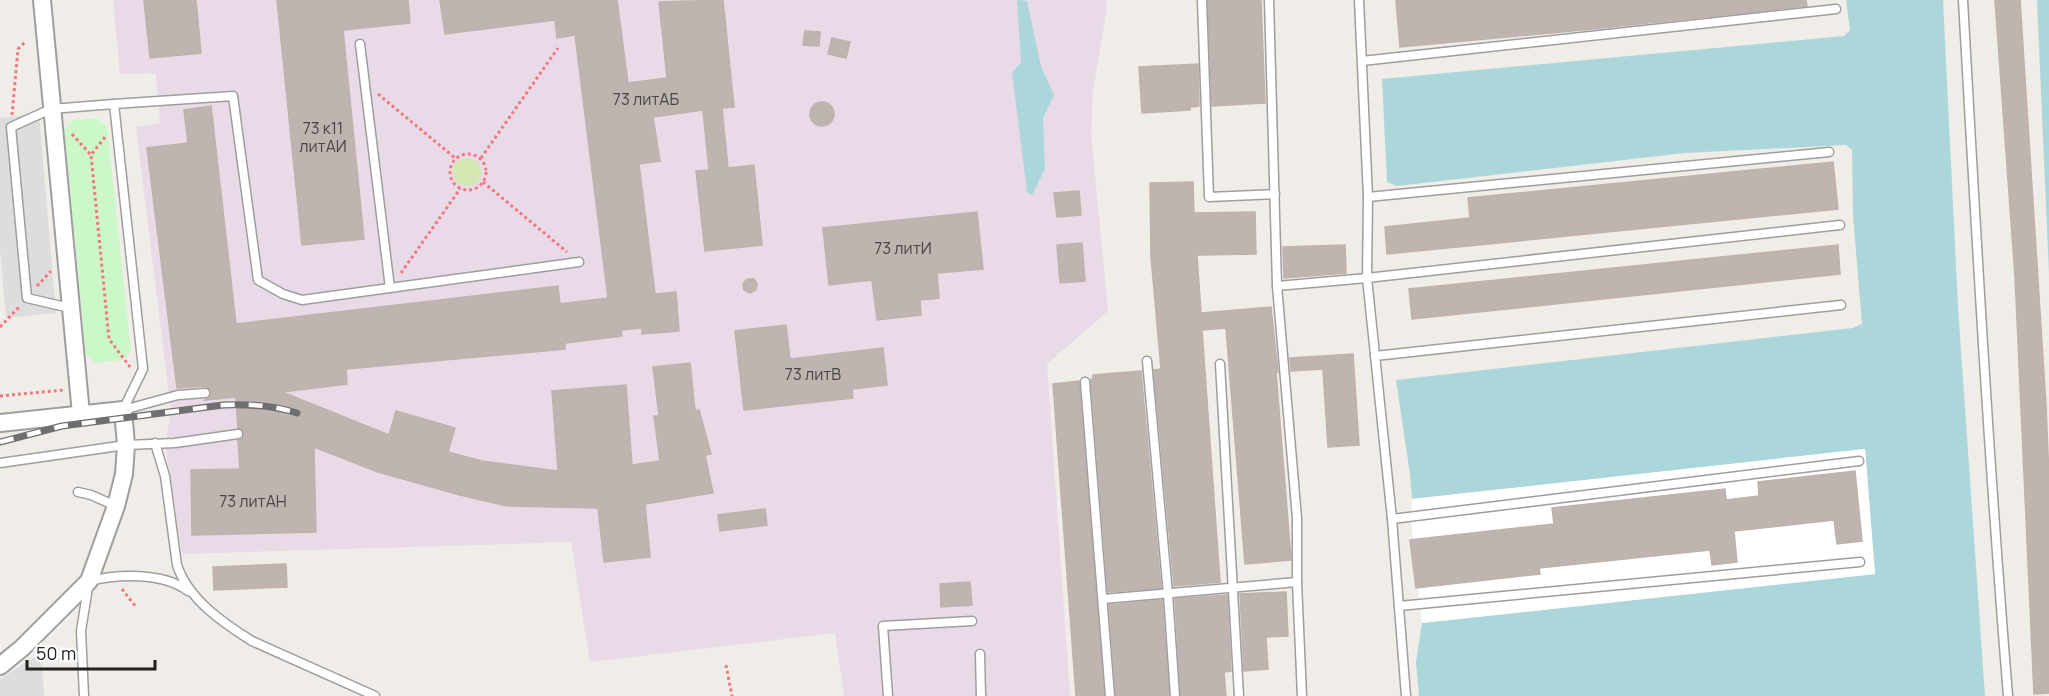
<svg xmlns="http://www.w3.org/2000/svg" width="2049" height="696" font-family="Manrope,sans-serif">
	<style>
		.industrial { fill: #e9dae8 }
		.grass { fill: #d4e7b2 }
		.park { fill: #ccf7c9 }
		.parking { fill: #ddd }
		.water { fill: #abd7db }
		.pier { fill: #fff }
		.building { fill: #beb5b1; stroke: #c1b1ab; stroke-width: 1.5 }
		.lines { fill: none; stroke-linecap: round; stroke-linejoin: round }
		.service-casing { stroke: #9e9e9e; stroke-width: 11 }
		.minor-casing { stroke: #9e9e9e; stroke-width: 20 }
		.path { stroke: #f1787e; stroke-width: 3; stroke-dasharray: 3 3; stroke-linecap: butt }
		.service { stroke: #fff; stroke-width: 8 }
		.minor { stroke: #fff; stroke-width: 16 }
		.rail-casing { stroke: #6f6f6f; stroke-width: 7 }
		.rail { stroke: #fff; stroke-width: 4.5; stroke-dasharray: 14; stroke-linecap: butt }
		.labels { text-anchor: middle; stroke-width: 4.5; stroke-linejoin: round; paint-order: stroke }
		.number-label { font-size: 16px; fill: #484645 }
	</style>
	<rect width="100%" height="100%" fill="#f0ece8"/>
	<path class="industrial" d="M113,0H1106L1107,8L1093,90L1091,134L1108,311L1047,364L1070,696H844L835,633L590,662L571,542L182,554L165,444L171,412L136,127L160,123L156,73L120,74Z"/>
	<circle class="grass" cx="467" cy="172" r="14"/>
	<path class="park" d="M97,118L107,127L131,351L123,360L95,363L86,354L64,130L73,120Z"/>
	<g class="parking">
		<path d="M39,114L56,313L6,318L0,250V118Z"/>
		<path d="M41,653L44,696H0V679Z"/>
	</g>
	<g class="water">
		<path d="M1017,0L1027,1L1041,66L1054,95L1043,118L1045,169L1032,195L1027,192L1012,73L1021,62Z"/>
		<path d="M1846,0H1943L1958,307L1985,696H1419L1416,662L1422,623L1875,574L1865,449L1412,499L1410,474L1396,380L1853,328L1862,324L1853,215L1852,150L1846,145L1685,153L1397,186L1387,182L1382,79L1844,36L1850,30Z"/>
		<path d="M2037,0H2049V274Z"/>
	</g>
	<path class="pier" d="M1865,449L1875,574L1422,623L1411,521L1412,499Z"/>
	<g class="building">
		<path d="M144,0H196L201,53L150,58Z"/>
		<path d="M277,0H408L410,23L343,30L364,239L302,245Z"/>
		<path d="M440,0H617L628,83L667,78L659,2L723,0L734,107L722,108L728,168L754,165L762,245L705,251L696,171L709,170L703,110L653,117L660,161L639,164L655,294L676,292L679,331L642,334V328L621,330L622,336L565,343V349L346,369L347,384L282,392L389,435L396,411L455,428L448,452L482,461L558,471L552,391L626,385L632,465L660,461L654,416H659L653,367L690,363L695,411L699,410L711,454L705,455L713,493L645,504L650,557L604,562L598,508L507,506L460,495L378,472L314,447L316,532L192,535L191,470L240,469L238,440L242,439L244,434L243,430L238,428L236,397L205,400L211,393L207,387L204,386L177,388L147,148L188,143L184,110L211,106L236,324L558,286L560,304L608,298L575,35L557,38L555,20L445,34Z"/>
		<path d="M1208,0H1261L1265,103L1212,106Z"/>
		<path d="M1396,0H1806L1807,6L1592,29L1400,47Z"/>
		<path d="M1995,0H2020L2046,405L2049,478V693L2034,694L2015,276Z"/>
		<path d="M805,31L820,32L819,46L803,45Z"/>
		<path d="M832,38L850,42L846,58L828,54Z"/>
		<path d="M1198,64L1199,106L1190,107V110L1142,113L1139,67Z"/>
		<circle cx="822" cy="114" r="12"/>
		<path d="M1833,162L1838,209L1387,254L1385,227L1470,218L1468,198Z"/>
		<path d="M1193,182L1194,213L1255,212L1256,254L1197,255L1201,313L1271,307L1278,372H1276L1291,560L1245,564L1226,328L1202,330L1220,582L1174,586L1154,370L1161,369L1151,256L1150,183Z"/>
		<path d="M1079,191L1081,215L1057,217L1054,193Z"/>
		<path d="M977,212L983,269L937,273L939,298L920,300L921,315L877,320L872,280L829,285L823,228Z"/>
		<path d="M1082,243L1085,281L1060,283L1057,245Z"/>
		<path d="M1345,245L1346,273L1284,278L1283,247Z"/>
		<path d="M1838,245L1840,274L1412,319L1409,289Z"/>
		<path d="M747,279H754L757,284L756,290L750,293L744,290L743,284Z"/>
		<path d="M786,325L790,359L883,348L887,385L852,389L853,398L744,410L735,331Z"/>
		<path d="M1353,354L1359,445L1328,447L1323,369L1291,371L1290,358Z"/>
		<path d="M1141,371L1161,588L1108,592L1091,379H1093V375Z"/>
		<path d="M1079,381V382L1104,696H1076L1053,384Z"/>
		<path d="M1855,471L1862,541L1837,544L1834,520L1734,531L1737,562L1712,565L1710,550L1539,568L1540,574L1416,588L1410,540L1554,524L1552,508L1725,489L1726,500L1759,496L1758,482Z"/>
		<path d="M765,509L767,525L720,531L718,515Z"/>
		<path d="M286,564L287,587L214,590L213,567Z"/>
		<path d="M970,582L972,605L941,607L940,584Z"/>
		<path d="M1286,592L1288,636L1266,637L1268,669L1244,671L1240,594Z"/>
		<path d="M1227,595L1231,671L1224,672L1226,696H1181L1175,599Z"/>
		<path d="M1162,600L1169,696H1116L1109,605Z"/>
	</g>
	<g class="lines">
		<defs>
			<g id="service">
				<path d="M1202,0L1209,197L1275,194"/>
				<path d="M1269,0L1277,286L1297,518V582L1302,696"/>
				<path d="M1359,0L1368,197L1367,278L1392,519L1406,696"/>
				<path d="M1963,0C1976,232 1989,464 2008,696"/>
				<path d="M360,44L390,288"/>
				<path d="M1362,61L1836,9"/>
				<path d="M114,104L233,96L258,280L283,294L302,300L579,262"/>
				<path d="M1368,197L1829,152"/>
				<path d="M1277,286L1367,278L1840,225"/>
				<path d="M70,308L27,298L11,127L51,109L114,104L143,369L123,410"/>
				<path d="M1375,356L1841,305"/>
				<path d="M1147,361L1168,594L1175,696"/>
				<path d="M1220,364L1239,696"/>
				<path d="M1085,382L1110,696"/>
				<path d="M123,410L178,395L205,393"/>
				<path d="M155,443L165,476L177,565C188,599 223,623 252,641L375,696"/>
				<path d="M0,463L126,445L175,443L238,434"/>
				<path d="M78,492L91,495L116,506"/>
				<path d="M1392,519L1859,461"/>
				<path d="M1103,599L1297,582"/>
				<path d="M1399,606L1860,562"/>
				<path d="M980,654L981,696"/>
				<path d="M84,696L81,631L89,581C118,574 163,572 188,591"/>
				<path d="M888,696L883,626L972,621"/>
			</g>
			<g id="minor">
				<path d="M42,0L81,414"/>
				<path d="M0,423L123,410L126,445L124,474L116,506L89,581L22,648L0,666"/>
			</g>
		</defs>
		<use href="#service" class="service-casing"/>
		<use href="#minor" class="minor-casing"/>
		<g class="path">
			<path d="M378,94L455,158"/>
			<path d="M12,115L18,49L25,42"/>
			<path d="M72,134L91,155"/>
			<path d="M105,137L91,155L109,339L130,367"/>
			<circle cx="468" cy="172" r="18"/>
			<path d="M481,158L558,48"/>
			<path d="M483,182L567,252"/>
			<path d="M401,273L460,189"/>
			<path d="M37,286L51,271"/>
			<path d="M0,327L19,307"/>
			<path d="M0,396L64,390"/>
			<path d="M122,589L136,607"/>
			<path d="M726,665L732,696"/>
		</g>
		<use href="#service" class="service"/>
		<use href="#minor" class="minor"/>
		<defs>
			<path id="rail" d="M0,442L62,426L223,405C249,404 272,405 297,413"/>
		</defs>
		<use href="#rail" class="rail-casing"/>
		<use href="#rail" class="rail"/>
	</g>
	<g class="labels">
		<g class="number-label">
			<text x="646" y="105">73 литАБ</text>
			<text x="323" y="134">73 к11<tspan x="323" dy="18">литАИ</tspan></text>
			<text x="903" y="254">73 литИ</text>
			<text x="813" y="380">73 литВ</text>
			<text x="253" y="507">73 литАН</text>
		</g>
	</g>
	<path d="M27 660v9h128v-9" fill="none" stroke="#212121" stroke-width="3"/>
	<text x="36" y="660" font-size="18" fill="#212121" stroke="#ffffff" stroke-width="4.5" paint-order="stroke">50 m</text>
</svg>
